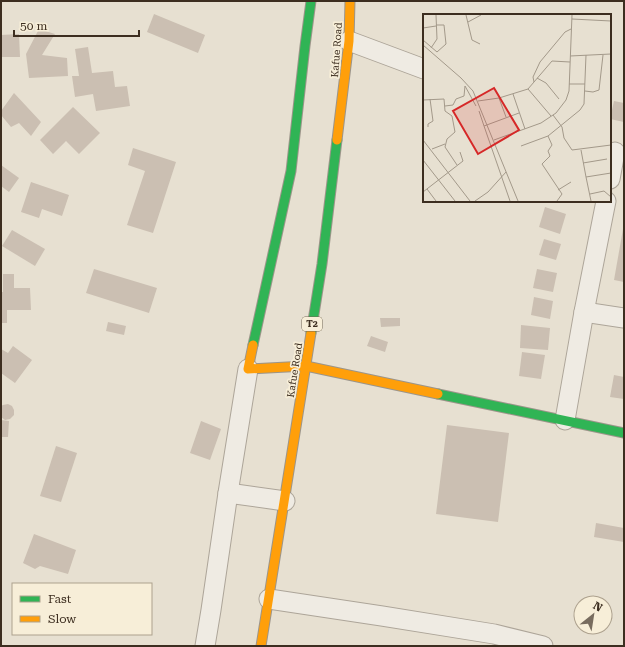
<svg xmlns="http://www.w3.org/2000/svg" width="625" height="647" font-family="'Roboto Serif',serif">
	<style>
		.building { fill: #cbbfb2 }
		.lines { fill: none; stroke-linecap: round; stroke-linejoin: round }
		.street-casing { stroke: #ada599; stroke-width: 21 }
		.fast-casing { stroke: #9c958a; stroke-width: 11 }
		.slow-casing { stroke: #9c958a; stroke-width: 11 }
		.street { stroke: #efebe3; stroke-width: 19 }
		.fast { stroke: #30b455; stroke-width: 9 }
		.slow { stroke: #ff9f0a; stroke-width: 9 }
		.labels { text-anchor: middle; stroke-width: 3.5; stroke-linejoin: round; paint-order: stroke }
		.shield { fill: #f7eed8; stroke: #756857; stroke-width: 1 }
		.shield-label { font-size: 9px; font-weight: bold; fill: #3d2e20 }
		.street-label { font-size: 10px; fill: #3d2e20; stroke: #f7eed8 }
		.inset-road { fill: none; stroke: #a3998a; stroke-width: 1 }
		.view { fill: #d62828; fill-opacity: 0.15; stroke: #d62828; stroke-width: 2 }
		.inset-edge { fill: none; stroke: #3d2e20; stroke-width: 2 }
	</style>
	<rect width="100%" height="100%" fill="#e7e0d1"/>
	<g class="building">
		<path d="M154,14L205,35L198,53L147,32Z"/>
		<path d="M39,29L55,34L42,55L67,58L68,76L29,78L26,54Z"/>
		<path d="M19,34L20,57H1V35Z"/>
		<path d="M88,47L92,73L113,71L115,87L127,86L130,106L96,111L93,94L75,97L72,76H79L75,49Z"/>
		<path d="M14,93L41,122L31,136L19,123L11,127L1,115V111Z"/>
		<path d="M614,101L624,103V122L610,119Z"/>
		<path d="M73,107L100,133L79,154L66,141L53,154L40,140Z"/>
		<path d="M133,148L176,162L153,233L127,225L145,171L128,165Z"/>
		<path d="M1,165L19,178L9,192L1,186Z"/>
		<path d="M31,182L69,195L62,216L42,209L39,218L21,212Z"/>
		<path d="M545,207L566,214L560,234L539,227Z"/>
		<path d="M623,229H624V282L614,280Z"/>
		<path d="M12,230L45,249L35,266L2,246Z"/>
		<path d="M544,239L561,244L556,260L539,255Z"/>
		<path d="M94,269L157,288L149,313L86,293Z"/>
		<path d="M537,269L557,273L553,292L533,288Z"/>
		<path d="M3,274H14V288H30L31,310H7V323H1V292H3Z"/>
		<path d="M534,297L553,301L550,319L531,315Z"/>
		<path d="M380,318H400V326L381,327Z"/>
		<path d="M108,322L126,326L124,335L106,331Z"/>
		<path d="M521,325L550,328L548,350L520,348Z"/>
		<path d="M371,336L388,342L385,352L367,346Z"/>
		<path d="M13,346L32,360L15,383L1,373V349L8,353Z"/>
		<path d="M522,352L545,355L541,379L519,376Z"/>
		<path d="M614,375L624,377V399L610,397Z"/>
		<path d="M8,404L12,406L14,410V415L10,419L5,420L1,417V406L3,405Z"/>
		<path d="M1,420L9,421L8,437H1Z"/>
		<path d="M201,421L221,429L210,460L190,453Z"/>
		<path d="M447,425L509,433L498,522L436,514Z"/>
		<path d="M56,446L77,453L61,502L40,496Z"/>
		<path d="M596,523L624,528V542L594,537Z"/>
		<path d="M34,534L76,550L68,574L40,566L35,569L23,563Z"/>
	</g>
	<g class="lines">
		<defs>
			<g id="street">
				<path d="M349,41L424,69"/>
				<path d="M610,179L615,152"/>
				<path d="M584,312L624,318"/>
				<path d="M565,420L584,312L606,201"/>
				<path d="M228,493L285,501"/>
				<path d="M269,599L382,616L494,634L543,646"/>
				<path d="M205,646L211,610L228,493L248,369"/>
			</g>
			<g id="fast">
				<path d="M311,333L322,264L337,140"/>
				<path d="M253,345L291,171L305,46L311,1"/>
				<path d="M438,394L624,433"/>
			</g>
			<g id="slow">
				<path d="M337,140L349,41L350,1"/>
				<path d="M253,345L248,369L306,366L438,394"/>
				<path d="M261,646L311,333"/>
			</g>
		</defs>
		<use href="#street" class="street-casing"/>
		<use href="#fast" class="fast-casing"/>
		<use href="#slow" class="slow-casing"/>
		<use href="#street" class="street"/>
		<use href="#fast" class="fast"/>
		<use href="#slow" class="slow"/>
	</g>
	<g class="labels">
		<rect class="shield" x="302" y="317" width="20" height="14" rx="3"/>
		<g class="shield-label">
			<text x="312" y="327">T2</text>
		</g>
		<g class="street-label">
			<text transform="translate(336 50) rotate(-86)" y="4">Kafue Road</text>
			<text transform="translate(294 370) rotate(-81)" y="4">Kafue Road</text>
		</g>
	</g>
	<g transform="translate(423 14)">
		<rect width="188" height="188" fill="#e7e0d1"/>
		<path class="inset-road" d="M43,1L49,26L57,30M149,5L188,7M45,8L58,1M0,14L13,12M0,26L14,38L23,30L21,11H13M0,31L38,64L50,77L95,187M8,34L14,25L13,1M147,42L188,40M114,64L123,69L136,85M111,68L110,63L117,48L142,18L148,15M146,70H162M42,72L53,92M105,75L128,102M162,77L170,78L176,76L180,41M90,80L102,115M76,84L83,103M0,86L21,85L22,97L29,102L32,118L24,125L22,133L34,151M55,87L76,84L105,75L129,47L147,48M22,92L30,91L33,85L41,82L42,72M56,97L61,112L96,99M130,101L139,113L141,124L149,136L188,131M61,112L87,187M5,113V110L10,107L7,85M125,122L129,131L125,137L127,142L119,150L139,180L134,187M0,126L47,187M71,126L118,109L133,99L143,86L146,77L149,1M98,132L125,122L157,96L161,90L163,41M9,135L22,130M158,136L163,163L188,159M0,146L32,187M160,149L184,145M163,163L168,187M4,175L13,187M135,176L148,168M0,178L40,147L37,138M167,180L181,177L188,183M52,187L65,178L83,158"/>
		<path class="view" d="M71,74L96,116L55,140L30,97Z"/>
		<rect width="188" height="188" class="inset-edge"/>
	</g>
	<rect width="625" height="647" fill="none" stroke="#3d2e20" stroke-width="4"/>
	<rect x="12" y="583" width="140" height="52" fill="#f7eed8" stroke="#ada18e"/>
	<rect x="20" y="596" width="20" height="6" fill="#30b455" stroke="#ada18e"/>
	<text x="48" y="603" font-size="12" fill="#3d2e20">Fast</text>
	<rect x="20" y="616" width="20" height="6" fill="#ff9f0a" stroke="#ada18e"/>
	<text x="48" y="623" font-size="12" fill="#3d2e20">Slow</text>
	<g transform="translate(593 615) rotate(30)"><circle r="19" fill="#f7eed8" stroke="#ada18e"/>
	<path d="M0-3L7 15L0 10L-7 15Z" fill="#786c5e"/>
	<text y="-6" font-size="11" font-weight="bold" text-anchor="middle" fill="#3d2e20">N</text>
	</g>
	<path d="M14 30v6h125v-6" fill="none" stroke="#3d2e20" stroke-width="2"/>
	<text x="20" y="30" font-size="12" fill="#3d2e20" stroke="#f7eed8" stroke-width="3" paint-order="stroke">50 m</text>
</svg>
